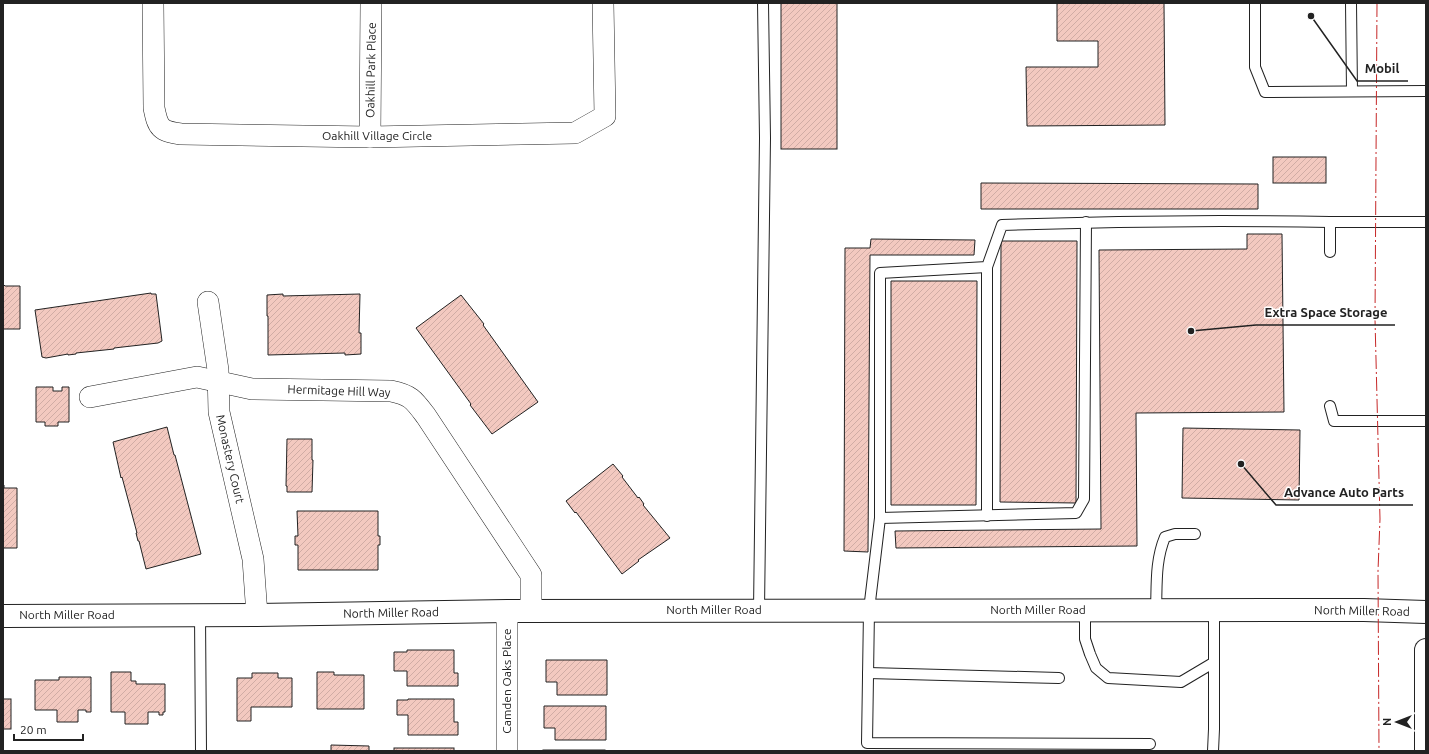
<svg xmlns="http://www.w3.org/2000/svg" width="1429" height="754" font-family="Ubuntu,sans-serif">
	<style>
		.building { fill: url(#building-hatch); stroke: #222 }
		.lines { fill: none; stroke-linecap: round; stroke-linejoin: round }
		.service-casing { stroke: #222; stroke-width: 12 }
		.minor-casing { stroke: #222; stroke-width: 22 }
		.tertiary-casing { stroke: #222; stroke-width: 24 }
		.trunk-casing { stroke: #222; stroke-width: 24 }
		.service { stroke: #fff; stroke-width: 10 }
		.minor { stroke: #fff; stroke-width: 21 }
		.tertiary { stroke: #fff; stroke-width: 22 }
		.trunk { stroke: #fff; stroke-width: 22 }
		.power { stroke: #c62828; stroke-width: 1; stroke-dasharray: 14 3 2 3; stroke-linecap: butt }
		.labels { text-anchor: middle; stroke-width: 3; stroke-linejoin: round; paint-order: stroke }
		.street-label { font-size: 12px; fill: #222; stroke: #fff }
		.leader { fill: none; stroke: #222; stroke-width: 1.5 }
		.callout-dot { fill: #222; stroke: #fff; stroke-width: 1.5 }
		.callout-label { font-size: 13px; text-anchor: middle; font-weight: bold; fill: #222; stroke: #fff; stroke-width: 3; stroke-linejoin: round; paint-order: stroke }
	</style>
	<defs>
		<pattern id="building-hatch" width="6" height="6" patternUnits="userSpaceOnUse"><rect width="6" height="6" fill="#f3c9c0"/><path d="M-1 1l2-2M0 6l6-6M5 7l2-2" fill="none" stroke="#d0aca5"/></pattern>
	</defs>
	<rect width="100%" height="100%" fill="#fff"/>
	<g class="building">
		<rect x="781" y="3" width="56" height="146"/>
		<path d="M1057,3H1164L1165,125L1027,126L1026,67H1098V41H1057Z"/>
		<rect x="1273" y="157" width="53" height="26"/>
		<path d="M981,183L1258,184V209H981Z"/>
		<path d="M1247,234H1282L1284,412L1136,413L1137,546L896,548L895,531L1101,529L1099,250L1247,249Z"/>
		<path d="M871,239L975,240L974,255H870L868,552L844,551L845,248H870Z"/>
		<path d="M1001,241H1077L1076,503L1000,502Z"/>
		<path d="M891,281H977L976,505H891Z"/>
		<path d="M3,284L5,286H20V329H3Z"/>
		<path d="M151,293V294H156L162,341L158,343L114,348V349L76,353V354L68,355V354L46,358L42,357L35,310Z"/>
		<path d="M283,294V296L360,294L359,333H361V354L345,355V353L268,355V316H267V295Z"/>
		<path d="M461,295L484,324L483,325L538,402L492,434L470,405L471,404L416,328Z"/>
		<path d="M36,387H53V391H62V387H69V422H58V426H45V422H36Z"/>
		<path d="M167,427L174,455H175L201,554L146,569L139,541H138L136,533H137L122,477L121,478L113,442Z"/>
		<path d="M1183,428L1300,430L1299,500L1182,498Z"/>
		<path d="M287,439H312V460H313L312,492H287V486H286Z"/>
		<path d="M613,464L623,476L622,477L638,498L639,497L644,504L643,505L670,538L638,560L639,561L622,574L576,512L575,513L566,501Z"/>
		<path d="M3,485H4V488H17V548H3Z"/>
		<path d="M297,511H378V536H380V545H378V570H298V545H295V536H298Z"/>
		<path d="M407,650H454V673H458V686H407V671H394V652H407Z"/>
		<path d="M546,660H607V695H557V682H546Z"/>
		<path d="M111,672H131V681H136V684H165V712H163V715H159V712H148V724H125V712H111Z"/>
		<path d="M317,672H334V675H364V709H317Z"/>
		<path d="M252,673H278V678H292V707H251V721H237V678H252Z"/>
		<path d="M59,677H91V712H86V710H78V722H57V710H35V680H59Z"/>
		<rect x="3" y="699" width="8" height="30"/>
		<path d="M408,699H454V722H458V735H408V715H397V700H408Z"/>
		<path d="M544,706H606V740H555V728H544Z"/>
		<path d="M331,745L369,746V751H331Z"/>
		<rect x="394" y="748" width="60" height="3"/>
		<rect x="543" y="750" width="62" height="1"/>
	</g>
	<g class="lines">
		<defs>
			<g id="service">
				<path d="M1255,3V67L1265,92L1426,91"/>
				<path d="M1351,3L1352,91"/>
				<path d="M1330,252V222H1426"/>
				<path d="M987,267V516"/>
				<path d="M1330,406L1334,421H1426"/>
				<path d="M880,518L1076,513L1084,499L1086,222"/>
				<path d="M759,610L765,138L763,3"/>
				<path d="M1085,610V639L1090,654L1096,668L1108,678L1181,682L1213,663"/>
				<path d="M1156,610C1157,585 1155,561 1165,537L1175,534H1195"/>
				<path d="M200,615L201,751"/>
				<path d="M868,673L1059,678"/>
				<path d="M1150,744L867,743L869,610L880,518V273L987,267L1002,225C1111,221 1221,220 1330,222"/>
				<path d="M1213,751L1214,729V610"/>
			</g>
			<g id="minor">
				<path d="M153,3L154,108C158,128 160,131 181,134L370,137L575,133L605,116L603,3"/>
				<path d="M370,137L371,3"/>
				<path d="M208,302L218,370L219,412L253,559L257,615"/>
				<path d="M90,397L197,377L252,389L391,391C411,395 414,400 426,416L531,575V611"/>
				<path d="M507,751V611"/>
			</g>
			<path id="tertiary" d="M3,616L257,615L507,611L1364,610L1426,612"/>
			<path id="trunk" d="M1426,751V650"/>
		</defs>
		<use href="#service" class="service-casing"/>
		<use href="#minor" class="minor-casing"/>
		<use href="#tertiary" class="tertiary-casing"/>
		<use href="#trunk" class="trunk-casing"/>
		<use href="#service" class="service"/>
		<use href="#minor" class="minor"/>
		<use href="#tertiary" class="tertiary"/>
		<use href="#trunk" class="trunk"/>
		<path class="power" d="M1377,3L1375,319L1380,519L1378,571L1379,751"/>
	</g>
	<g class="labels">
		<g class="street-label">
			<text transform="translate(371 70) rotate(-89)" y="4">Oakhill Park Place</text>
			<text x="377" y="140">Oakhill Village Circle</text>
			<text transform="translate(339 391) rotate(2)" y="4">Hermitage Hill Way</text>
			<text transform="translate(230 459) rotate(77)" y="4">Monastery Court</text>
			<text x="714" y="614">North Miller Road</text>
			<text x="1038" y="614">North Miller Road</text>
			<text transform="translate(1362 611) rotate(1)" y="4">North Miller Road</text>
			<text transform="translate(391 613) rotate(-1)" y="4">North Miller Road</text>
			<text x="67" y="619">North Miller Road</text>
			<text transform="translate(507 681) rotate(-90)" y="4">Camden Oaks Place</text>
		</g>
	</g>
	<path class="leader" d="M1311 16L1357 81H1408M1191 331L1256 325H1395M1241 464L1276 505H1413"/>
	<g class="callout-dot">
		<circle cx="1311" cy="16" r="4"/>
		<circle cx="1191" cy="331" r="4"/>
		<circle cx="1241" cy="464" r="4"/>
	</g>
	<g class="callout-label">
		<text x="1382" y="73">Mobil</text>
		<text x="1326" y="317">Extra Space Storage</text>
		<text x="1344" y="497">Advance Auto Parts</text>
	</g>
	<rect width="1429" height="754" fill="none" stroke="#222222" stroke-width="8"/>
	<g transform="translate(1397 722) rotate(270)" stroke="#ffffff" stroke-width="3" paint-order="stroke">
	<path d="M0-3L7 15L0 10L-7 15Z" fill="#222222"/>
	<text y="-6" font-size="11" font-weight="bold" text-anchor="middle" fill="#222222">N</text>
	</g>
	<path d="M14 734v6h69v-6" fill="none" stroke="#222222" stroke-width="2"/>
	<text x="20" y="734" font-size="12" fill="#222222" stroke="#ffffff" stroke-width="3" paint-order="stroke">20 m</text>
</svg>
